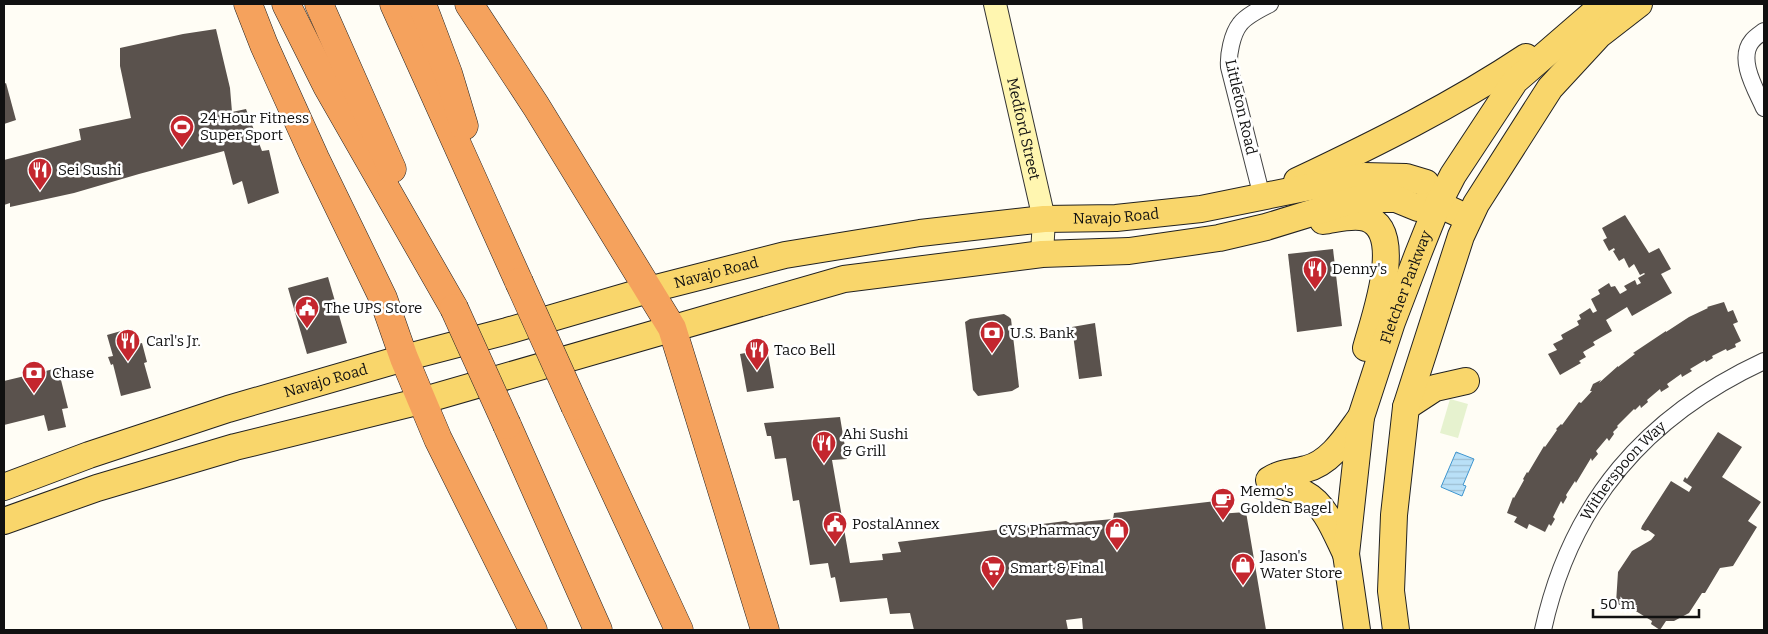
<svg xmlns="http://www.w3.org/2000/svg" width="1768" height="634" font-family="Bitter,serif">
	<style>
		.pitch { fill: #e6f2cf }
		.water { fill: url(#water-rules); stroke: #3f96cf }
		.building { fill: #5a524d }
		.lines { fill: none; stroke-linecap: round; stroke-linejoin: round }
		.street-casing { stroke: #444; stroke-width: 18 }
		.secondary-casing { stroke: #333; stroke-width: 24 }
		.primary-casing { stroke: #222; stroke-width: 28 }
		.highway-casing { stroke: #222; stroke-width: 29 }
		.street { stroke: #fff; stroke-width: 16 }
		.secondary { stroke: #fff6b0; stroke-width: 22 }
		.primary { stroke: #f9d66b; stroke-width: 26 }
		.highway { stroke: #f5a25d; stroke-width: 28 }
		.highway-bridge-casing { stroke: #222; stroke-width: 29; stroke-linecap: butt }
		.highway-bridge { stroke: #f5a25d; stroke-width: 28 }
		.labels { text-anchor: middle; stroke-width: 5; stroke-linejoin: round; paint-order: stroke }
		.street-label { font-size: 15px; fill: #111; stroke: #fff }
		.poi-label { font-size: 15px; fill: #111; stroke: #fff; text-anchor: start }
	</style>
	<defs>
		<pattern id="water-rules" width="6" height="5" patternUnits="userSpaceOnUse" patternTransform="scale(1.25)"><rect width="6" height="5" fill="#b9e0f7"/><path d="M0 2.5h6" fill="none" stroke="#9ebfd3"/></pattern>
	</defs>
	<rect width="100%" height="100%" fill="#fffdf5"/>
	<path class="pitch" d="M1450,399L1468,404L1458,438L1440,433Z"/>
	<path class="water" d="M1456,452L1474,459L1463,485L1466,486L1462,496L1441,487Z"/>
	<g class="building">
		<path d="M216,29L230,88L232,112L246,109L262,151L269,150L279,193L248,204L242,181L233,185L224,151L139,174L74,193L10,207V203L4,205V160L81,140L79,129L131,118L120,66V48L183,34Z"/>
		<path d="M6,83L16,120L4,124V84Z"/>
		<path d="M1625,215L1649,253L1659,248L1671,269L1661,274L1672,293L1632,316L1627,307L1606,320L1612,331L1593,342L1595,345L1583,352L1586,357L1579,361L1581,363L1560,375L1548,354L1557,350L1553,344L1563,339L1561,335L1579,325L1577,321L1581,319L1579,315L1590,308L1593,313L1597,311L1591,299L1600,294L1598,290L1609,283L1611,287L1615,286L1620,294L1627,290L1624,286L1635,280L1637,285L1641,283L1638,278L1645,274L1644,273L1640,275L1634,264L1629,268L1624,258L1619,261L1613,251L1615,250L1614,248L1609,251L1603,240L1607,238L1602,228Z"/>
		<path d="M1333,249L1342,326L1297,332L1288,254Z"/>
		<path d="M328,277L347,343L307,354L288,288Z"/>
		<path d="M1724,302L1728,312L1733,310L1738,322L1733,324L1741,341L1735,344L1736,347L1727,351L1726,349L1712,356L1713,358L1706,362L1705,360L1690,369L1692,371L1682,377L1681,374L1667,384L1669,387L1661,392L1660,389L1647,400L1648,402L1641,408L1640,405L1635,410L1634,409L1617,426L1618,427L1613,432L1614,434L1609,441L1607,438L1596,451L1598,454L1592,461L1591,458L1576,483L1575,481L1566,495L1567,497L1563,504L1561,501L1553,517L1555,519L1551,526L1549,524L1545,532L1529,524L1527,529L1514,522L1517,517L1507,513L1513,497L1514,498L1524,480L1523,479L1527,472L1528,473L1544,446L1545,447L1557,430L1556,429L1561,424L1562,425L1579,402L1581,403L1592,391H1590L1593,384L1601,380L1599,383L1618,366V367L1635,354L1633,353L1666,331V332L1689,317L1708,308L1707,307Z"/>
		<path d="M1004,314L1009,317L1011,319L1019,387L1012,391L978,396L973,390L965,322L970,319Z"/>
		<path d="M1095,323L1102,376L1079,379L1072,327Z"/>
		<path d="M128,329L132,345L142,343L147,362L144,363L151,388L121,396L113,364L111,365L108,357L113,356L107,335Z"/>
		<path d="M767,349L774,388L747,392L740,354Z"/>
		<path d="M58,368L68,408L62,409L66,427L48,431L44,415L4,425V381Z"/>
		<path d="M840,417L847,459L832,460L850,563L883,560L882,554L901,552L898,542L1066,521L1070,523L1113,519L1114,513L1216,501L1218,514L1246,512L1266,630H1083L1082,618L1066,620L1068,630H914L910,613L890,614L887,598L840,602L835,577L831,578L828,563L810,565L799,500L793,501L786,458L775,459L771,436H767L764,423Z"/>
		<path d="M1718,432L1742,447L1722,477L1761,502L1748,521L1757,527L1733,566L1720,568L1705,593H1702L1689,613L1674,621H1666L1660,630L1651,624L1652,621L1621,602L1620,605L1616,603L1618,572L1632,551L1651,540L1655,535L1648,530L1645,531L1641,529L1642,526L1671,481L1689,492L1692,487L1683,481L1685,477L1687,479Z"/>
	</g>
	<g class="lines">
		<defs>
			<g id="street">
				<path d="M1764,31C1760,34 1755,37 1752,41C1737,59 1756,90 1764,108"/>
				<path d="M1262,197L1229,67C1228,55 1232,34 1240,24C1246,16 1260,9 1270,4"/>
				<path id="s1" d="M1543,630C1571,502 1646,416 1764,361"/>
			</g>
			<g id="secondary">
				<path id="s2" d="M995,4L1044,219L1042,254"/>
			</g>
			<g id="primary">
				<path d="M1297,181C1375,144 1454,105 1526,57"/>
				<path d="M1323,221C1337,219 1353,214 1366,218C1407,231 1373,321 1366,348"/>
				<path d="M1406,407L1435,388L1466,381"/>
				<path id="s3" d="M4,487L89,455L228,409L404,358L507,331L648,290L785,255L920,233L1044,219L1116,218L1201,209L1364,176L1406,177L1426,183L1438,204"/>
				<path d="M4,521L97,488L235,447L421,401L844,279L1042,254L1129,251L1219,238L1266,227L1357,199H1396L1418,208L1438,204L1468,218"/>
				<path d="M1346,554C1336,534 1326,505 1305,494C1293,487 1280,489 1269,480C1281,472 1292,473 1306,469C1331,463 1347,436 1361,417"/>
				<path id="s4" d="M1357,630L1346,554L1361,417L1392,322L1418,254L1438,204L1453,175L1515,81L1604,4"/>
				<path d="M1396,630L1391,591L1394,515L1406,407L1461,236L1476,204L1550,88L1599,35L1639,4"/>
			</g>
			<g id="highway">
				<path d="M248,4L264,45L315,158L383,298L404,358L438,439L533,630"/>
				<path d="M286,4L327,86L454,308"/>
				<path d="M319,4L392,169"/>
				<path d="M394,4L519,282"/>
				<path d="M422,4L448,73L464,126"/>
				<path d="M469,4L536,106L672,328L765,630"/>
				<path d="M575,406L679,630"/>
				<path d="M507,425L598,630"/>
			</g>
		</defs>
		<use href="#street" class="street-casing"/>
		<use href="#secondary" class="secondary-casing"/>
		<use href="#primary" class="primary-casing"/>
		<use href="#highway" class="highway-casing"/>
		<use href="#street" class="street"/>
		<use href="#secondary" class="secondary"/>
		<use href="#primary" class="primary"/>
		<use href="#highway" class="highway"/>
		<defs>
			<g id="highway-bridge">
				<path d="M519,282L575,406"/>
				<path d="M454,308L507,425"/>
			</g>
		</defs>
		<use href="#highway-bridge" class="highway-bridge-casing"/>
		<use href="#highway-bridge" class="highway-bridge"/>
	</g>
	<defs>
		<symbol id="stadium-pin" viewBox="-11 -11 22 30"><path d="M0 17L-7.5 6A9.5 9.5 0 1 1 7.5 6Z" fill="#c4262e" stroke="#fff"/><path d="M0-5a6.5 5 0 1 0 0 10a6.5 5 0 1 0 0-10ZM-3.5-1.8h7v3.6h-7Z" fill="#fff"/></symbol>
		<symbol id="restaurant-pin" viewBox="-11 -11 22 30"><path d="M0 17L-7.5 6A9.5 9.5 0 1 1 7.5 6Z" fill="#c4262e" stroke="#fff"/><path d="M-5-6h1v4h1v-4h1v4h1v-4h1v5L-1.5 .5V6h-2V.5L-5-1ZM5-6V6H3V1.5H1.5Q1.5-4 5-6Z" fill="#fff"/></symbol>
		<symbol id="civic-pin" viewBox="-11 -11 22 30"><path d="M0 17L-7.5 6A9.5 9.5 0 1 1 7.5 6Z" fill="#c4262e" stroke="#fff"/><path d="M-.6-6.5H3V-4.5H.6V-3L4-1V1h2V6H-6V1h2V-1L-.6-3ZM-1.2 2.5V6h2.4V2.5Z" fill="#fff"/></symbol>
		<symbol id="bank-pin" viewBox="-11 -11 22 30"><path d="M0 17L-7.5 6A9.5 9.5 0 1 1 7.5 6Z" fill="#c4262e" stroke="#fff"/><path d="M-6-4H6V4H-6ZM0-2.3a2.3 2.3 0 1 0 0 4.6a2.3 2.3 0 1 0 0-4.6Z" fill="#fff"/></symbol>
		<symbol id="cafe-pin" viewBox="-11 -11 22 30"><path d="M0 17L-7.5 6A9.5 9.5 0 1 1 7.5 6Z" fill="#c4262e" stroke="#fff"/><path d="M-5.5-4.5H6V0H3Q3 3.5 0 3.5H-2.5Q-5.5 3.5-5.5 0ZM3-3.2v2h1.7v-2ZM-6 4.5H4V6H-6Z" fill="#fff"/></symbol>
		<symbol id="shop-pin" viewBox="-11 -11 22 30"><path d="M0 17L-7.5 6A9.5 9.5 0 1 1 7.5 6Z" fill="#c4262e" stroke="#fff"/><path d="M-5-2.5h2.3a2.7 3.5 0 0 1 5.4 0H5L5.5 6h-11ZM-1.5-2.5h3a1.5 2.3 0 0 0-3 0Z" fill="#fff"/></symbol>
		<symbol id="supermarket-pin" viewBox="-11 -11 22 30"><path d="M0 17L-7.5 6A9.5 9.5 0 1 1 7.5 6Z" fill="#c4262e" stroke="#fff"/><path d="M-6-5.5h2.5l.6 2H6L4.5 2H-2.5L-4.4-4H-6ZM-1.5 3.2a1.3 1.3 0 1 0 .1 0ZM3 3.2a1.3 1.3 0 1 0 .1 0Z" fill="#fff"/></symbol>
	</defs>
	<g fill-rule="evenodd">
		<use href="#stadium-pin" x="168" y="113" width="28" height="38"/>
		<use href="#restaurant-pin" x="26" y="156" width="28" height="38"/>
		<use href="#restaurant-pin" x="1301" y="255" width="28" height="38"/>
		<use href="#civic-pin" x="293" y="294" width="28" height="38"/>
		<use href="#bank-pin" x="978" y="319" width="28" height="38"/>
		<use href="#restaurant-pin" x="114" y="327" width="28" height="38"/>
		<use href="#restaurant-pin" x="743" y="336" width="28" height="38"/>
		<use href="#bank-pin" x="20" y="359" width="28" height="38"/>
		<use href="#restaurant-pin" x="810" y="429" width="28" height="38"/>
		<use href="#cafe-pin" x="1209" y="486" width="28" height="38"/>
		<use href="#civic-pin" x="821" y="510" width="28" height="38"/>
		<use href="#shop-pin" x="1103" y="516" width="28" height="38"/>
		<use href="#shop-pin" x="1229" y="551" width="28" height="38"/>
		<use href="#supermarket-pin" x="979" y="554" width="28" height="38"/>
	</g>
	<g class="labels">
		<g class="street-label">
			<text transform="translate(1241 107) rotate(77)" y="5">Littleton Road</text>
			<text dy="5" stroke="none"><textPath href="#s2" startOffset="128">Medford Street</textPath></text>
			<text dy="5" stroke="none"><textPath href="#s3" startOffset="1149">Navajo Road</textPath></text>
			<text dy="5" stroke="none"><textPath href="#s3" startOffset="744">Navajo Road</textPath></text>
			<text dy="5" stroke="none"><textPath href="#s4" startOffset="352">Fletcher Parkway</textPath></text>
			<text dy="5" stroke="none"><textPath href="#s3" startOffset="339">Navajo Road</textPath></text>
			<text dy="5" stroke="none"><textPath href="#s1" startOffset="181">Witherspoon Way</textPath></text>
		</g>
		<g class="poi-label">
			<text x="200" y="123">24 Hour Fitness<tspan x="200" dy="17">Super Sport</tspan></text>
			<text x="58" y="175">Sei Sushi</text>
			<text x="1332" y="274">Denny's</text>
			<text x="324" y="313">The UPS Store</text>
			<text x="1010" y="338">U.S. Bank</text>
			<text x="146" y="346">Carl's Jr.</text>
			<text x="774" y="355">Taco Bell</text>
			<text x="52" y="378">Chase</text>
			<text x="842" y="439">Ahi Sushi<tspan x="842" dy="17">&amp; Grill</tspan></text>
			<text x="1240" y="496">Memo's<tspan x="1240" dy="17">Golden Bagel</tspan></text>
			<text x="852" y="529">PostalAnnex</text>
			<text x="1100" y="535" text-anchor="end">CVS Pharmacy</text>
			<text x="1260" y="561">Jason's<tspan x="1260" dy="17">Water Store</tspan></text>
			<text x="1010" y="573">Smart &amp; Final</text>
		</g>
	</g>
	<rect width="1768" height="634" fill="none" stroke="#111111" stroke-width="10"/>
	<path d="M1593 609v8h106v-8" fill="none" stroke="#111111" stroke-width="2.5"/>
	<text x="1600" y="609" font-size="15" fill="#111111" stroke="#ffffff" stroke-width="4" paint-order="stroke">50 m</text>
</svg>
